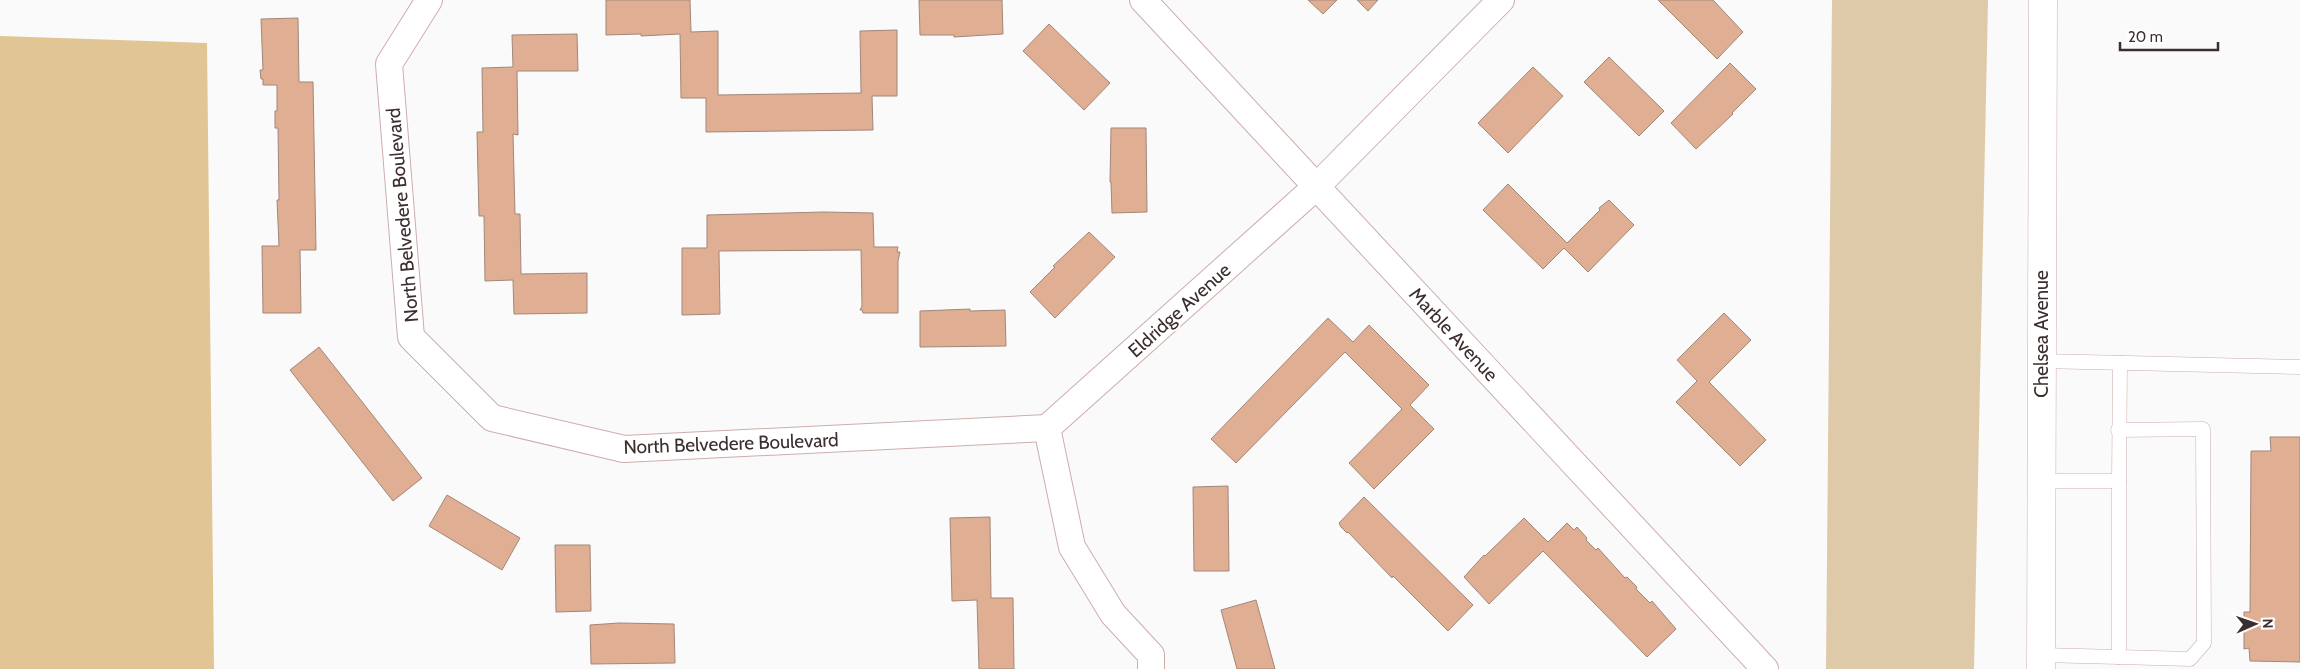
<svg xmlns="http://www.w3.org/2000/svg" width="2300" height="669" font-family="Cabin,sans-serif">
	<style>
		.green { fill: #decaa9 }
		.forest { fill: #e1c595 }
		.building { fill: #e0ae92; stroke: #a28779 }
		.lines { fill: none; stroke-linecap: round; stroke-linejoin: round }
		.lane-casing { stroke: #ceadac; stroke-width: 15 }
		.street-casing { stroke: #ceadac; stroke-width: 28 }
		.secondary-casing { stroke: #ceadac; stroke-width: 29 }
		.lane { stroke: #fff; stroke-width: 14 }
		.street { stroke: #fff; stroke-width: 26 }
		.secondary { stroke: #fff; stroke-width: 28 }
		.labels { text-anchor: middle; stroke-width: 4; stroke-linejoin: round; paint-order: stroke }
		.street-label { font-size: 19px; fill: #3c2e2e; stroke: #fff }
	</style>
	<rect width="100%" height="100%" fill="#fafafa"/>
	<path class="green" d="M1832,0H1988L1974,669H1826Z"/>
	<path class="forest" d="M0,36L207,43L214,669H0Z"/>
	<g class="building">
		<path d="M606,0H690L691,32L718,31V95L861,93L860,31L897,30V96H872L873,130L706,132V98H681L680,34L641,36V34L606,35Z"/>
		<path d="M919,0H1002L1003,34L954,37V35H920Z"/>
		<path d="M1308,0H1337L1323,14Z"/>
		<path d="M1357,0H1378L1368,11Z"/>
		<path d="M1658,0H1713L1743,32L1717,59Z"/>
		<path d="M298,18L299,82H313L316,250H300L301,313H263L262,246H279L277,200H279L278,128H275V111H277V85H263V79H261L260,70H263L261,19Z"/>
		<path d="M1049,24L1110,83L1084,110L1023,51Z"/>
		<path d="M577,34L578,71H517L518,135L513,134L515,214H520L521,274L587,273V313L514,314L513,280L485,281L484,216H479L477,132H483L482,68L513,67L512,35Z"/>
		<path d="M1609,57L1664,111L1639,136L1584,82Z"/>
		<path d="M1730,63L1756,89L1732,113L1733,114L1696,149L1671,123Z"/>
		<path d="M1533,67L1563,96L1508,153L1478,123Z"/>
		<path d="M1111,128H1146L1147,212L1112,213L1111,182H1110Z"/>
		<path d="M1508,184L1567,243L1600,210L1599,208L1609,200L1634,225L1588,272L1564,248L1543,269L1483,210Z"/>
		<path d="M824,212L873,213L874,247H898L897,252H900L898,261V313H863L862,310H860L862,306L861,250L719,251L720,314L682,315V248H707V215Z"/>
		<path d="M1089,232L1115,257L1055,318L1030,292L1055,267L1053,266Z"/>
		<path d="M970,309V311L1005,310L1006,346L920,347V311Z"/>
		<path d="M1724,313L1751,340L1709,382L1766,440L1740,466L1676,402L1697,381L1677,360Z"/>
		<path d="M1328,318L1353,342L1369,325L1429,385L1410,405L1434,429L1374,489L1349,463L1402,409L1345,352L1236,463L1211,439Z"/>
		<path d="M319,347L422,478L393,501L290,370Z"/>
		<path d="M2270,437H2300V662L2250,661L2249,648L2244,649V612H2250L2251,451H2271Z"/>
		<path d="M1228,486L1229,571H1194L1193,487Z"/>
		<path d="M447,495L520,538L502,570L429,526Z"/>
		<path d="M1364,497L1473,605L1448,631L1393,576L1392,578L1348,532L1347,533L1341,527L1339,523Z"/>
		<path d="M990,517L991,598H1013L1014,669H979L977,600L952,601L950,518Z"/>
		<path d="M1524,518L1548,542L1567,523L1574,530L1577,527L1587,538L1586,540L1596,550L1598,548L1625,578L1627,577L1637,587L1636,589L1650,603L1652,601L1676,629L1647,657L1543,551L1489,604L1464,577L1484,555L1485,556Z"/>
		<path d="M555,545H590L591,611L556,612Z"/>
		<path d="M1256,600L1275,669H1237L1221,610Z"/>
		<path d="M619,623L674,624L675,663L591,664L590,625Z"/>
	</g>
	<g class="lines">
		<defs>
			<g id="lane">
				<path d="M2041,361L2300,367"/>
				<path d="M2118,430L2203,429L2204,643L2190,659L2119,657"/>
				<path d="M2119,481L2120,363"/>
				<path d="M2041,655L2119,657V481H2041"/>
			</g>
			<g id="street">
				<path d="M429,0L389,64L411,337L492,418L624,449L1047,428"/>
				<path d="M1143,0L1765,669"/>
				<path d="M1151,669V655L1113,614L1072,547L1047,428L1317,186L1501,0"/>
			</g>
			<path id="secondary" d="M2041,669L2043,0"/>
		</defs>
		<use href="#lane" class="lane-casing"/>
		<use href="#street" class="street-casing"/>
		<use href="#secondary" class="secondary-casing"/>
		<use href="#lane" class="lane"/>
		<use href="#street" class="street"/>
		<use href="#secondary" class="secondary"/>
	</g>
	<g class="labels">
		<g class="street-label">
			<text transform="translate(402 215) rotate(-95)" y="7">North Belvedere Boulevard</text>
			<text transform="translate(1179 310) rotate(-42)" y="7">Eldridge Avenue</text>
			<text transform="translate(1454 334) rotate(47)" y="7">Marble Avenue</text>
			<text transform="translate(2041 334) rotate(-90)" y="7">Chelsea Avenue</text>
			<text transform="translate(731 443) rotate(-2)" y="7">North Belvedere Boulevard</text>
		</g>
	</g>
	<g transform="translate(2255 624) rotate(88)" stroke="#ffffff" stroke-width="4" paint-order="stroke">
	<path d="M0-4L9 19L0 12L-9 19Z" fill="#3c2e2e"/>
	<text y="-8" font-size="14" font-weight="bold" text-anchor="middle" fill="#3c2e2e">N</text>
	</g>
	<path d="M2120 42v8h98v-8" fill="none" stroke="#3c2e2e" stroke-width="2.5"/>
	<text x="2128" y="42" font-size="15" fill="#3c2e2e" stroke="#ffffff" stroke-width="4" paint-order="stroke">20 m</text>
</svg>
